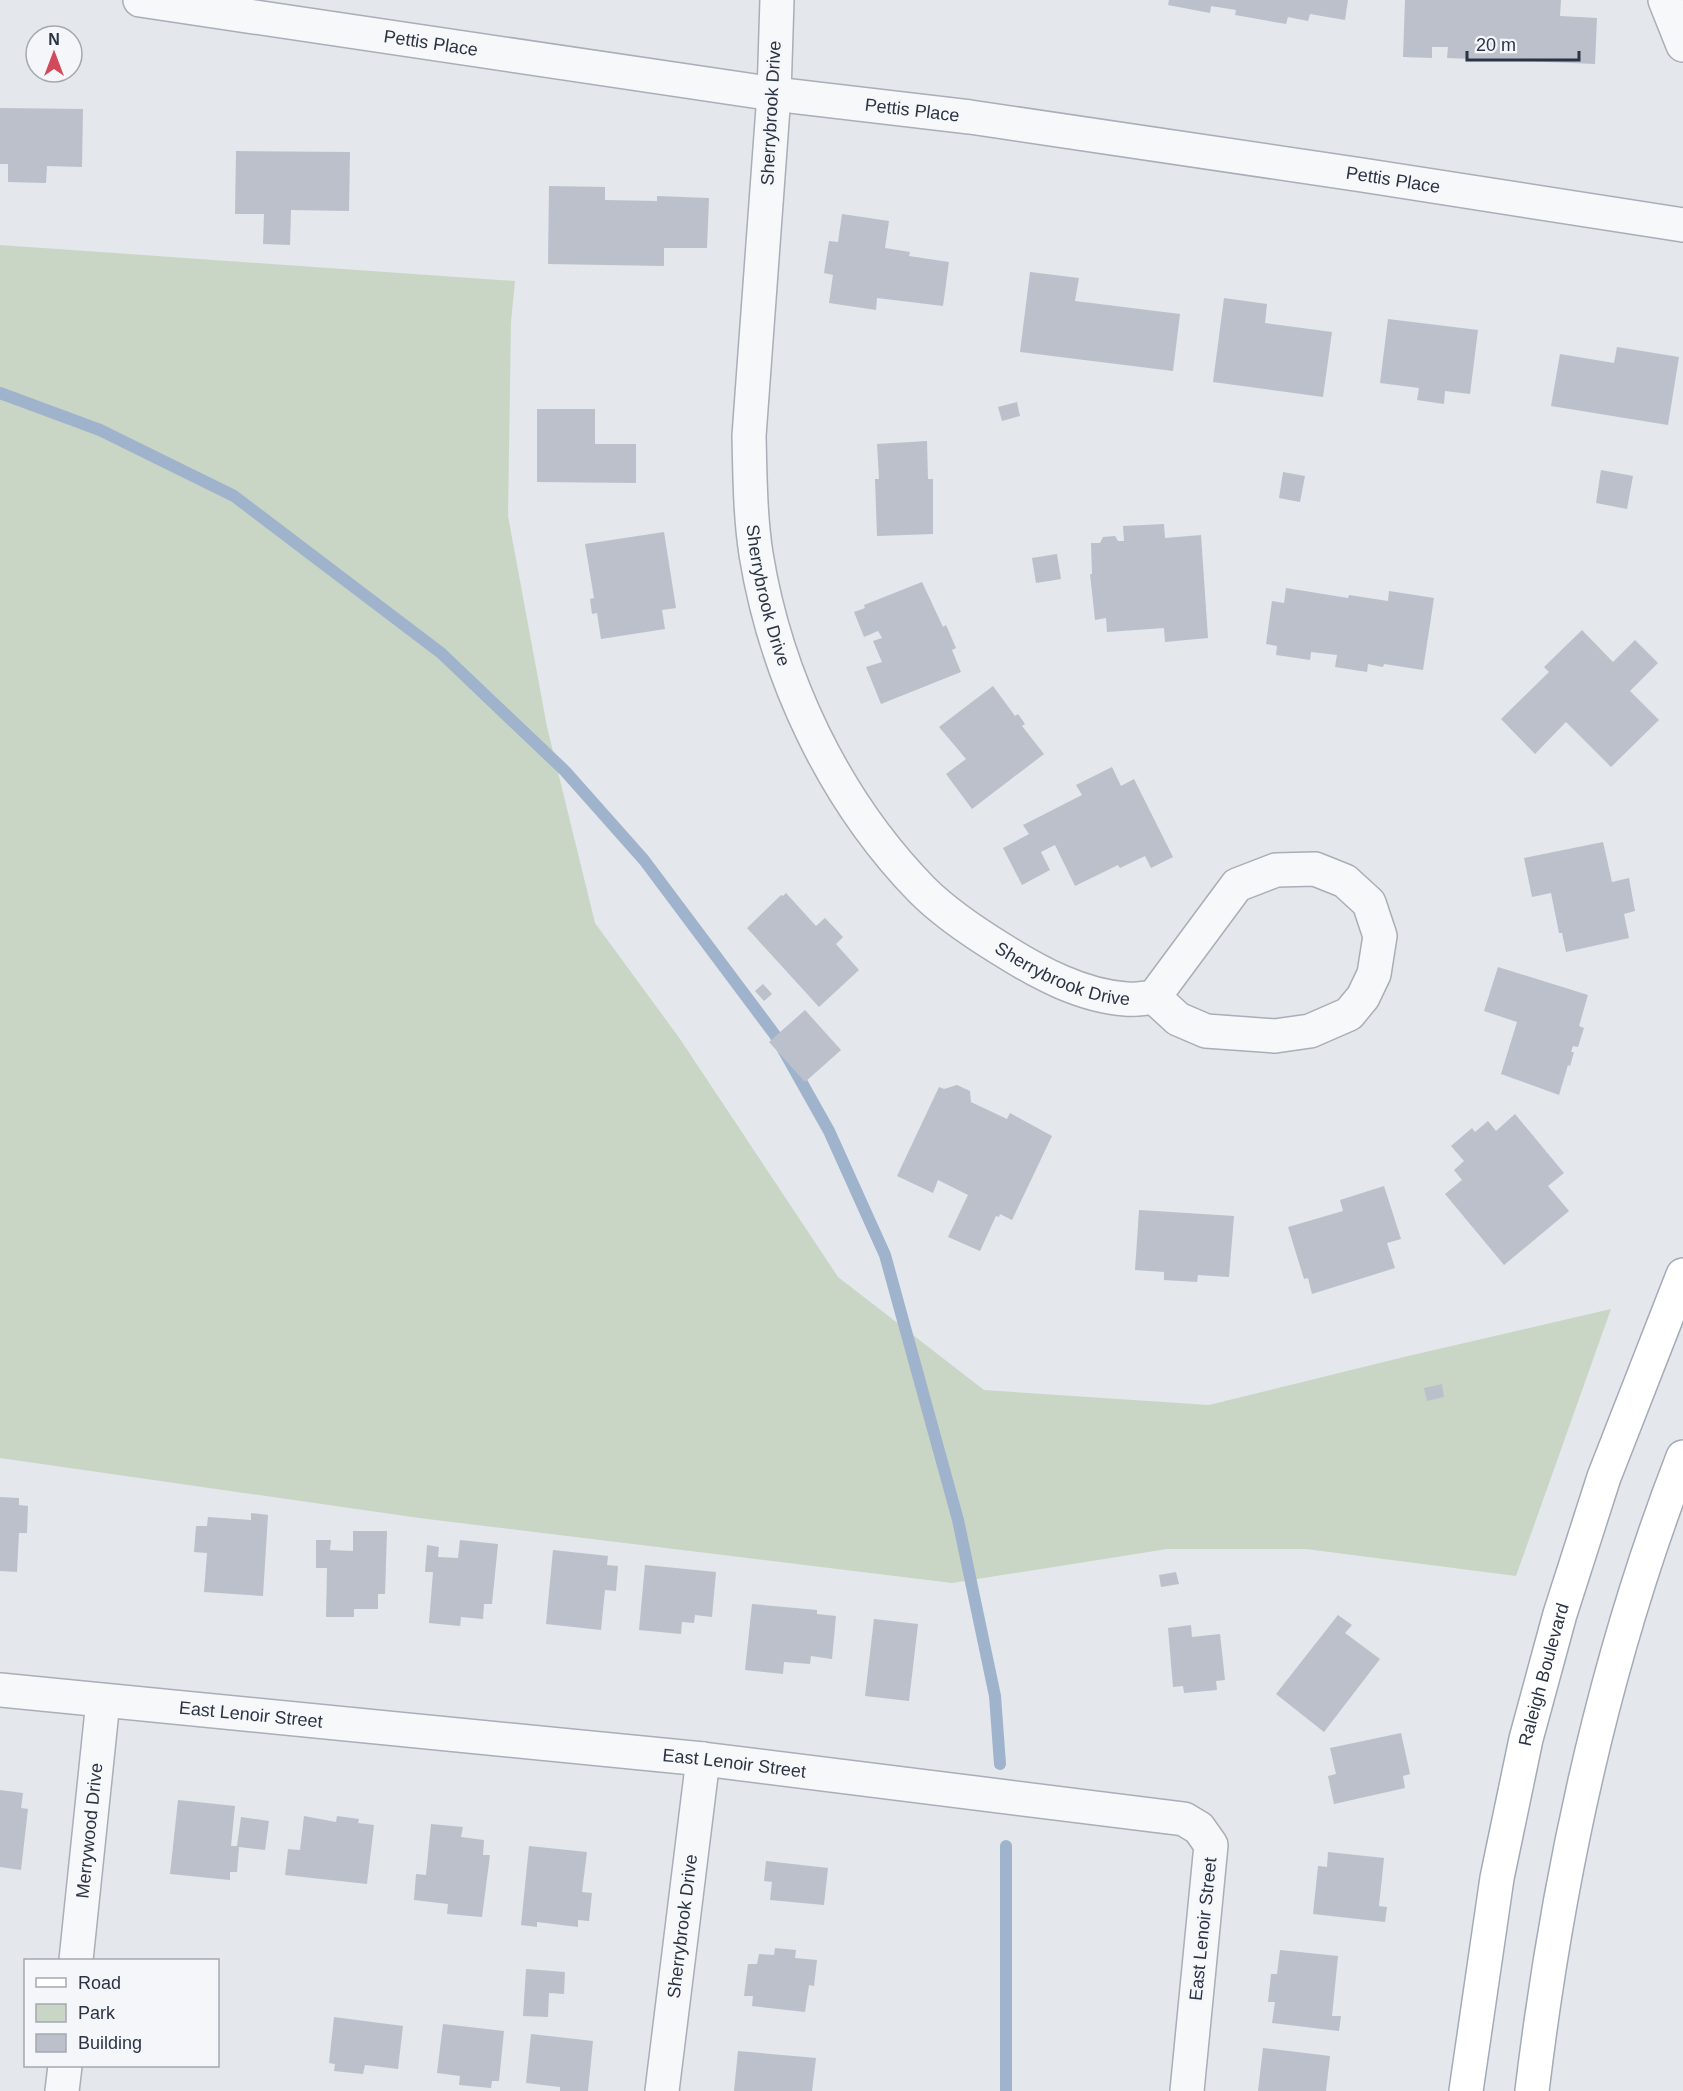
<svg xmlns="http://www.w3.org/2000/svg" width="1683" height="2091" font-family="Helvetica,sans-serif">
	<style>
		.green { fill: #c9d6c5 }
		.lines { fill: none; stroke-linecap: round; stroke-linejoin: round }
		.stream { stroke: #9fb4cc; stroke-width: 12 }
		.building { fill: #bbc0ca }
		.minor-casing { stroke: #a9aeb7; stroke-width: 36 }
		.major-casing { stroke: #a3abb8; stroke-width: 36 }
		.minor { stroke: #f7f8fa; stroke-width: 33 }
		.major { stroke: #fff; stroke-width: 33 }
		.labels { text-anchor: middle; stroke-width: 5; stroke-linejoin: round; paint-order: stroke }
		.street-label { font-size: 18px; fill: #2b3445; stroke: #f4f6f9 }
	</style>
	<rect width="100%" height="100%" fill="#e4e7ec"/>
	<path class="green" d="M0,245L515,281L511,322L508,516L547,727L595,923L680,1039L838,1277L984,1390L1209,1405L1404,1357L1611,1309L1516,1576L1306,1549H1167L952,1583L419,1518L0,1458Z"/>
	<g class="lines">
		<g class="stream">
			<path d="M0,393L100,430L234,496L441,653L565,771L644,860L775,1035L829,1131L885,1255L958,1520L995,1696L1000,1764"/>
			<path d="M1006,1846V2091"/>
		</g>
	</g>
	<g class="building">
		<path d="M1169,0H1348L1345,20L1310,14L1308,21L1288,17L1286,24L1235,15L1236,10L1211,6L1210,13L1168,5Z"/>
		<path d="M1405,0H1561L1560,16L1597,18L1595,64L1447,58L1448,47H1432V58L1403,57Z"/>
		<path d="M0,108L83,109L82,167L47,166L46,183L8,182V164H0Z"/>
		<path d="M236,151L350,152L349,211L291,210L290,245L263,244L264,214H235Z"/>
		<path d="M549,186L605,187V200L657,201V196L709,198L707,248H664V266L548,264Z"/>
		<path d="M842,214L889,221L885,248L910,252L909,256L949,262L943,306L877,298L876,310L829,303L833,275L824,273L829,241L838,242Z"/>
		<path d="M1030,272L1079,278L1075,301L1180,314L1173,371L1020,352Z"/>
		<path d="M1224,298L1267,304L1265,323L1332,332L1323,397L1213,382Z"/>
		<path d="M1388,319L1478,330L1470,394L1445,391L1444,404L1417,400L1419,388L1380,383Z"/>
		<path d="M1617,347L1679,357L1668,425L1551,406L1560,354L1614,363Z"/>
		<path d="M1017,402L1020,416L1002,421L998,407Z"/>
		<path d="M537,409H595V444H636V483L537,482Z"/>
		<path d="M927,441L928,479H933V534L877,536L875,479H879L877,444Z"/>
		<path d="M1601,470L1633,476L1627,509L1596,503Z"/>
		<path d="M1283,472L1305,476L1300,502L1279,498Z"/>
		<path d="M1164,524L1165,538L1201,535L1208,638L1165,642L1164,628L1107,632L1106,618L1095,620L1090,574H1092L1091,543H1100L1103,537L1115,536L1118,541H1124L1123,526Z"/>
		<path d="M664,532L676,608L662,610L665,629L601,639L597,613L592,614L590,599L594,598L585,544Z"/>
		<path d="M1057,554L1061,579L1036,583L1032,558Z"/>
		<path d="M922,582L943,627L946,625L956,648L952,650L961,672L881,704L866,667L882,662L873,641L882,638L878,631L864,637L854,612L865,608L864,605Z"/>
		<path d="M1286,588L1348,598L1349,595L1388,601L1389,591L1434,598L1423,670L1384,664L1383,667L1368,664L1367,672L1335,667L1337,655L1311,652L1310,660L1276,655L1277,646L1266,644L1272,601L1284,603Z"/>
		<path d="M1582,630L1613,662L1635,640L1658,663L1630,691L1659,720L1611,767L1566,722L1535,754L1501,719L1549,672L1544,667Z"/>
		<path d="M993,686L1015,716L1018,714L1025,724L1022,726L1044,754L972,809L946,774L966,759L939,727Z"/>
		<path d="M1112,767L1121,786L1134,779L1173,857L1151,868L1145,856L1120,868L1118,865L1075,886L1055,845L1041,852L1050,870L1022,885L1003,848L1029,834L1023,825L1082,795L1076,785Z"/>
		<path d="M1603,842L1612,882L1629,878L1635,911L1624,914L1629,938L1566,952L1562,933H1559L1551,893L1532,897L1524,858Z"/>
		<path d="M786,893L816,926L825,918L843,937L836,944L859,970L819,1007L747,928L781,895L783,896Z"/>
		<path d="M1498,967L1588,995L1579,1026L1584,1028L1578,1047L1573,1046L1571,1052H1574L1570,1066L1568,1065L1559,1095L1501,1074L1517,1022L1484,1011Z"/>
		<path d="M763,984L772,994L764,1001L755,991Z"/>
		<path d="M805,1010L841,1050L805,1082L769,1042Z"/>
		<path d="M957,1085L970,1091L971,1102L1007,1119L1010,1113L1052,1136L1012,1220L1000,1214L999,1217L996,1216L980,1251L948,1237L968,1195L938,1180L933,1193L897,1176L939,1087L944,1089Z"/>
		<path d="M1515,1114L1564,1173L1548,1186L1569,1211L1504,1265L1445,1194L1462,1180L1454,1170L1464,1161L1451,1146L1472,1128L1475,1132L1488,1121L1496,1131Z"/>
		<path d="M1384,1186L1401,1239L1387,1243L1395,1268L1312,1294L1308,1278L1304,1279L1288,1227L1343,1211L1340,1200Z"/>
		<path d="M1139,1210L1234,1216L1229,1277L1198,1275L1197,1282L1164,1280V1272L1135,1270Z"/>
		<path d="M1442,1384L1444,1397L1427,1401L1424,1388Z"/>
		<path d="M0,1497L19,1498V1505L28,1506L27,1533H19L17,1572L0,1571Z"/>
		<path d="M251,1513L268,1515L263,1596L204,1592L207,1553L194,1552L196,1526H207L208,1517L251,1520Z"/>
		<path d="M353,1531H387L385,1594H378V1609H354V1617H326L327,1568H316V1540H331L330,1550L353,1551Z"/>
		<path d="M460,1540L498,1544L492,1604H484L483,1619L461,1617L460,1626L429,1623L433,1572H425L427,1545L439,1547L438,1557L458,1558Z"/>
		<path d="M553,1550L608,1556L607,1565L618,1566L616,1591L605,1590L601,1630L546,1624Z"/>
		<path d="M645,1565L716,1572L712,1617L695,1615L694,1623L682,1622L681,1634L639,1630Z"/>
		<path d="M1176,1572L1179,1584L1161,1587L1159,1575Z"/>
		<path d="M752,1604L817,1610V1614L836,1616L832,1659L811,1656L810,1664L784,1662L783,1674L745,1670Z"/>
		<path d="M1338,1615L1352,1625L1345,1633L1380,1659L1324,1732L1276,1694Z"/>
		<path d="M874,1619L918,1624L909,1701L865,1696Z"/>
		<path d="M1191,1625L1192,1637L1220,1634L1225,1680L1216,1681L1217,1690L1184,1693L1183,1686L1173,1687L1168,1628Z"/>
		<path d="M1401,1733L1410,1774L1403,1776L1405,1788L1334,1804L1328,1776L1336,1774L1330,1748Z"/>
		<path d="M0,1790L23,1793L21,1808L28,1809L21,1870L0,1867Z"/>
		<path d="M178,1800L235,1806L231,1846H237L241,1817L269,1821L265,1850L239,1847L237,1872H230V1880L170,1874Z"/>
		<path d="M304,1816L336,1822L337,1816L359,1819L358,1823L374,1825L367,1884L285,1875L288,1849L300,1850Z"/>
		<path d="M431,1824L463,1827L461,1837L484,1840L483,1855H490L482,1917L447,1914L448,1904L414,1900L416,1874L426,1875Z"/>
		<path d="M529,1846L587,1852L582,1892L592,1893L589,1921L578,1920V1927L537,1922V1927L521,1925Z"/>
		<path d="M1328,1852L1384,1858L1379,1906L1387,1907L1385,1922L1313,1914L1318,1866L1327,1867Z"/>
		<path d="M766,1861L828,1868L824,1905L770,1900L772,1882L764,1881Z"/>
		<path d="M775,1948L796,1950L795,1958L817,1960L814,1986L809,1985L805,2012L752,2006L753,1996H744L748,1964H757L759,1954L774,1955Z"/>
		<path d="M1280,1950L1338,1956L1332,2016H1341L1339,2031L1272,2023L1275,2002H1268L1271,1974H1277Z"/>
		<path d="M526,1969L565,1972L564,1994L549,1993L548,2017L523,2016Z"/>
		<path d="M334,2017L403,2026L398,2069L365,2065L363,2074L334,2071L335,2064L329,2063Z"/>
		<path d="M443,2024L504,2031L499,2081H492L491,2088L459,2085L460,2076L437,2073Z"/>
		<path d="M531,2034L593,2041L588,2091H560V2087L526,2083Z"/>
		<path d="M1263,2048L1330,2056L1326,2091H1258Z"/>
		<path d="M738,2051L816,2058L812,2091H734Z"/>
	</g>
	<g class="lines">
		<defs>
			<g id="minor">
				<path id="s1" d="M140,0L774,94L970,117L1362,175L1683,225"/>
				<path id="s2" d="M777,0L774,94L749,436C750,475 750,515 756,554C776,677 834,800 922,890C944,912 975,933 1001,949C1039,973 1082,996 1126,999C1135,1000 1145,998 1154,997L1178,1019L1206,1031L1275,1036L1310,1031L1349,1014L1363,997L1374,974L1380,936L1369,903L1345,881L1315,869L1276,870L1237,885L1154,997"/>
				<path d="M1665,0L1683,45"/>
				<path id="s3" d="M0,1690L703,1759L1184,1819L1199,1828L1211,1845L1187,2091"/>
				<path id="s4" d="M76,1960L103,1701"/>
				<path d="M62,2091L65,2066"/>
				<path id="s5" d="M662,2091L703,1759"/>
			</g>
			<g id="major">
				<path id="s6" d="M1466,2091L1497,1878L1526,1739L1560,1614L1604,1477L1683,1275"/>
				<path d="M1532,2091C1558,1875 1604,1660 1683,1457"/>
			</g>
		</defs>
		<use href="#minor" class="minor-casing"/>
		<use href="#major" class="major-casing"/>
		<use href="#minor" class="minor"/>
		<use href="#major" class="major"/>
	</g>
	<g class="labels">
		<g class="street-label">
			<text dy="6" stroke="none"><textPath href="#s1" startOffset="294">Pettis Place</textPath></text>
			<text dy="6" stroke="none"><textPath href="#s1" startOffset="780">Pettis Place</textPath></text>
			<text transform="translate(771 113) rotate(-87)" y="6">Sherrybrook Drive</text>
			<text dy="6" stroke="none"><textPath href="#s1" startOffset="1266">Pettis Place</textPath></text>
			<text dy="6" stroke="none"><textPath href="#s2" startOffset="598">Sherrybrook Drive</textPath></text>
			<text dy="6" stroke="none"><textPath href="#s2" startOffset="1102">Sherrybrook Drive</textPath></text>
			<text dy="6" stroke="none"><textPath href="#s6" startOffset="424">Raleigh Boulevard</textPath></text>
			<text dy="6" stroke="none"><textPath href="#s3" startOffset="252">East Lenoir Street</textPath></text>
			<text dy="6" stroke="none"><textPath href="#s3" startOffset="738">East Lenoir Street</textPath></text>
			<text dy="6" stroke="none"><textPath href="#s4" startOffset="130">Merrywood Drive</textPath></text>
			<text dy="6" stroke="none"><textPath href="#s5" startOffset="166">Sherrybrook Drive</textPath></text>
			<text transform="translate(1203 1929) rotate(-84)" y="6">East Lenoir Street</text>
		</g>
	</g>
	<rect x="24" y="1959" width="195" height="108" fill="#f4f6f9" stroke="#a4a8b1" stroke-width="1.5"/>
	<rect x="36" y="1978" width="30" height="9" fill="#ffffff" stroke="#a4a8b1" stroke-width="1.5"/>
	<text x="78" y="1989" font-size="18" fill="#2b3445">Road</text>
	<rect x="36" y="2004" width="30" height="18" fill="#c9d6c5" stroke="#a4a8b1" stroke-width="1.5"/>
	<text x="78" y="2019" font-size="18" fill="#2b3445">Park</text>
	<rect x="36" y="2034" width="30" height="18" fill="#bbc0ca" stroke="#a4a8b1" stroke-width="1.5"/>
	<text x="78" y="2049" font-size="18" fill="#2b3445">Building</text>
	<g transform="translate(54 54)"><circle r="28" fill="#f4f6f9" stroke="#a4a8b1" stroke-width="1.5"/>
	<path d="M0-4.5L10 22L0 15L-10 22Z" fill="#d1495b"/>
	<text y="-9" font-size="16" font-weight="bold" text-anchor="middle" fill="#2b3445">N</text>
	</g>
	<path d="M1467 51v9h112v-9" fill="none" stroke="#2b3445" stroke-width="3"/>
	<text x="1476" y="51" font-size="18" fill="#2b3445" stroke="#f4f6f9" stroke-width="4.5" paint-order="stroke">20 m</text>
</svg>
